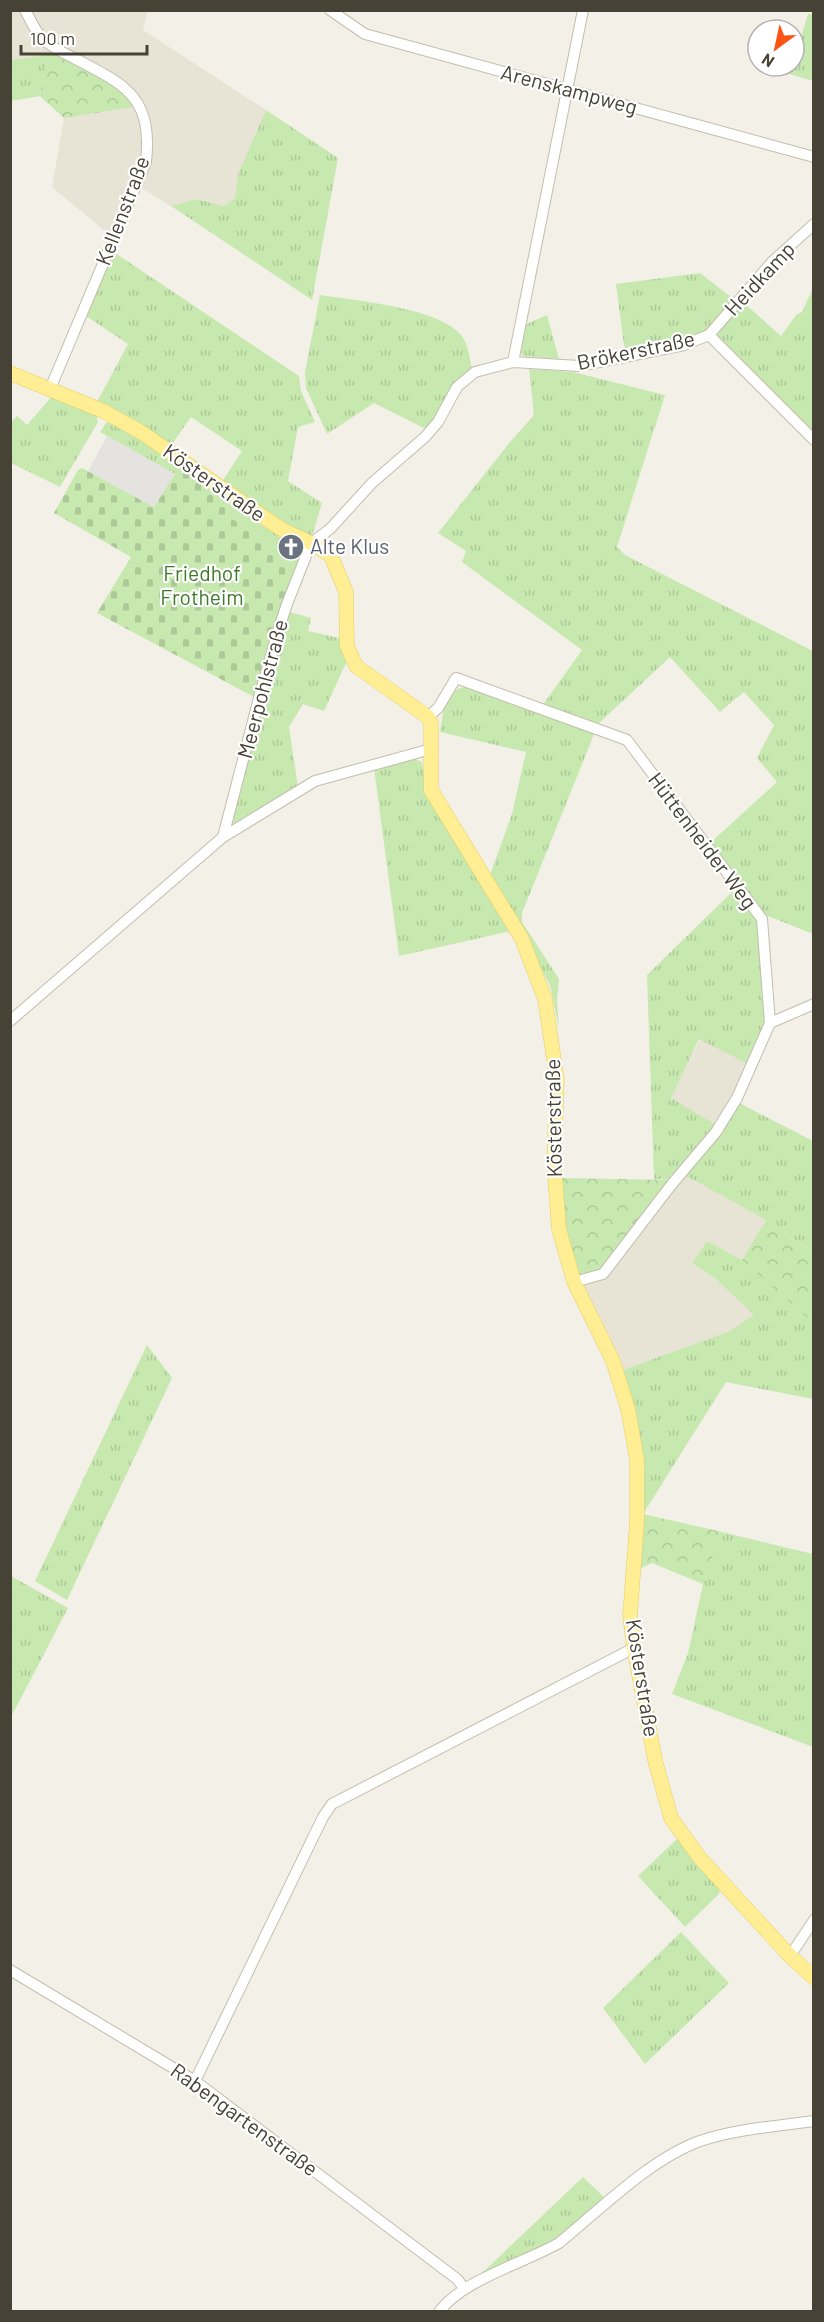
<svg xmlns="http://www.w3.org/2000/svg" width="824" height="2322" font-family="Barlow,sans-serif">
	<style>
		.residential { fill: #e8e4d5 }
		.grass { fill: url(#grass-tufts) }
		.forest { fill: url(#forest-crowns) }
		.cemetery { fill: url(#cemetery-stones) }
		.parking { fill: #e4e3df }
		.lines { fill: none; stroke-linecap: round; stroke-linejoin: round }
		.minor-casing { stroke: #c2bdac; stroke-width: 12 }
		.major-casing { stroke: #e5ce63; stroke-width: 15 }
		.minor { stroke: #fff; stroke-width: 10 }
		.major { stroke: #ffee94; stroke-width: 14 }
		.labels { text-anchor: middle; stroke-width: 4.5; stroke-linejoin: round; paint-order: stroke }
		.street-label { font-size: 21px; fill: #474236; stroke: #fff }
		.worship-label { font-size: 21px; fill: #5b616d; stroke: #fff; text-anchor: start }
		.park-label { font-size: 21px; fill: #3d7928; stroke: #fff }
	</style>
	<defs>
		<pattern id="grass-tufts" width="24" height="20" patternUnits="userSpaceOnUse" patternTransform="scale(1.5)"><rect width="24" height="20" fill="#c7e8af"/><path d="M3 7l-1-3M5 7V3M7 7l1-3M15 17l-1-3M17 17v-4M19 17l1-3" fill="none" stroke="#acc897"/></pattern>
		<pattern id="forest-crowns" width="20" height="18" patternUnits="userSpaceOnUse" patternTransform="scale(1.5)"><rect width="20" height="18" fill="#c7e8af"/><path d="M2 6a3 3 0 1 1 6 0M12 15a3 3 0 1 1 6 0" fill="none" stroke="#acc897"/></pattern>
		<pattern id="cemetery-stones" width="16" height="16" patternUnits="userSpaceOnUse" patternTransform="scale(1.5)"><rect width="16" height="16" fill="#c7e8af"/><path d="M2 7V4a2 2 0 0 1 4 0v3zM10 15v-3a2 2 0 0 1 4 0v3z" fill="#acc897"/></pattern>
	</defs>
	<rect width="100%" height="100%" fill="#f3f1e7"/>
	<g class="residential">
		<path d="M10,11H148L143,30L266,110L238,174L235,198L225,206L196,199L171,206L139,187L112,237L52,187L64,118L133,107L56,54L11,60Z"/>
		<path d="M700,1039L750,1065L718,1126L670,1098Z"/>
		<path d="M683,1174L766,1220L742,1260L707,1241L692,1263L716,1279L755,1315L730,1331L620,1371L579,1283Z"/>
	</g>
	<g class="grass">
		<path d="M808,14H813V81L789,74L792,66H794V59Z"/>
		<path d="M47,55L40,96L11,101V60Z"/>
		<path d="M266,110L338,158L312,300L171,206L196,199L224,206L235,198L238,174Z"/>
		<path d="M112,251L299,376L301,391L315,422L298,427L288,481L322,503L311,539L220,485L242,451L191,417L170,447L97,402L128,344L86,316Z"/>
		<path d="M700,273L735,300L707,330L684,341L625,353L616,284Z"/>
		<path d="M813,288V434L718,340L717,332L744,303L781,336L796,315L802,312Z"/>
		<path d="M320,295C353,300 440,308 461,335C468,343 470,359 472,370L428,430L374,403L327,434L306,388L305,372Z"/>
		<path d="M547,315L559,359L523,356L519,351L524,325Z"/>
		<path d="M529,369L573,372L665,395L617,547L625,555L813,651V934L763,914L709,844L777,782L757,758L774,725L744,692L720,712L670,657L596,726L542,706L582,650L462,562L466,551L438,533L510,442L534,415Z"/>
		<path d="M53,395L96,414L98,422L60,487L11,463V422L17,416L27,425Z"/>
		<path d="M110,422L180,465L175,474L100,432L106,423Z"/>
		<path d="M232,506L283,539L280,546L300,557L296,568L279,558L282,552L226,515Z"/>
		<path d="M289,612L311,618L308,631L339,638L341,649L347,661L324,711L303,704L289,727L298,787L238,825L231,822Z"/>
		<path d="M467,686L595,732L522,913V922L559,979L557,1000L559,1028L550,985L489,878L512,814L526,752L440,732L444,707L452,691Z"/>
		<path d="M413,758L422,762L426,792L511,931L399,956L374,768Z"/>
		<path d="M734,890L759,920L765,1021L750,1065L699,1039L671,1098L718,1126L673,1180L654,1179L647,975Z"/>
		<path d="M739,1103L813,1141V1252L766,1220L683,1174Z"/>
		<path d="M707,1241L742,1260L808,1317L813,1305V1399L726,1382L643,1514L620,1371L730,1331L754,1315L716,1279L692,1263Z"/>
		<path d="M147,1345L172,1378L67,1600L35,1581Z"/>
		<path d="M722,1532L813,1554V1747L672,1694L688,1653L703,1584Z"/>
		<path d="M11,1576L68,1608L11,1717Z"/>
		<path d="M677,1839L720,1888L719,1894L685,1927L638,1876Z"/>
		<path d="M681,1932L729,1983L645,2064L603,2008Z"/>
		<path d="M583,2177L606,2199L558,2240L488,2274L482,2273Z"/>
	</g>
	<g class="forest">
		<path d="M56,54L119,89L134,107L64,118L40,96L47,55Z"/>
		<path d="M557,1178L673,1180L603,1272L576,1279L561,1228Z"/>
		<path d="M766,1220L813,1252V1305L808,1318L742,1260Z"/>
		<path d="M643,1514L722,1532L703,1584L652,1563L637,1570Z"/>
	</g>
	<path class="cemetery" d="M179,466L232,506L226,515L282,552L279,558L296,568L254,697L97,613L131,557L54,513L78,470L82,468L154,507Z"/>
	<path class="parking" d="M107,436L175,474L154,507L88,471Z"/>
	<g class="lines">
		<defs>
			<g id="minor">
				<path d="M25,10C30,19 35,31 42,38C51,47 63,53 74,58C125,85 153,96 146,162L50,389"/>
				<path d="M330,10L365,34L814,157"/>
				<path d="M709,335L814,440"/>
				<path d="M513,362L583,10"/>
				<path d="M428,717L438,708L456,678L627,740L762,919L770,1023L737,1098L716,1132L672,1184L603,1274L574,1282"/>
				<path d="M223,837L260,694L278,631L287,604L311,543L330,529L372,483L425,437L438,422L457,387L475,372L513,362L579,366L684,345L709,335L772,262L814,224"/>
				<path d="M10,1021L223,837L315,781L431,749"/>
				<path d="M770,1023L814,1004"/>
				<path d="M790,1956L814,1920"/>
				<path d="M10,1970L195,2081L457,2279L464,2288"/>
				<path d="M195,2081L323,1817L332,1804L634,1648"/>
				<path d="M439,2312C462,2280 524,2263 559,2243C601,2209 650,2159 700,2141C736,2129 777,2126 814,2121"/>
			</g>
			<path id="major" d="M10,373L103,411L141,432L281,529L311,543L331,556L346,592L347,646L356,666L428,717L431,723V790L522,939L545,999L557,1080L554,1164L559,1229L574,1282L613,1361L628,1409L637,1460V1522L630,1616L634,1648L655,1760L671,1818L699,1857L790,1956L814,1978"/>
		</defs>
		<use href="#minor" class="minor-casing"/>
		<use href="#major" class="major-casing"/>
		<use href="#minor" class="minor"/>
		<use href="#major" class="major"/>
	</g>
	<defs>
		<symbol id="church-disc" viewBox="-11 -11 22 22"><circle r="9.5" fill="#6b7280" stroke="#fff"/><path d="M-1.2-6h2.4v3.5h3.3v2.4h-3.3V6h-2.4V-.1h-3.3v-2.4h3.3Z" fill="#fff"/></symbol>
	</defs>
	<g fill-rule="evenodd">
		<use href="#church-disc" x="276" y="532" width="30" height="30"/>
	</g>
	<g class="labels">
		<g class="street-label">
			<text transform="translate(569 90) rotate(15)" y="7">Arenskampweg</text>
			<text transform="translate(123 211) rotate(-69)" y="7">Kellenstraße</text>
			<text transform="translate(760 279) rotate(-47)" y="7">Heidkamp</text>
			<text transform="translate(636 351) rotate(-12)" y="7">Brökerstraße</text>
			<text transform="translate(214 483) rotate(35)" y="7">Kösterstraße</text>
			<text transform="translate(263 689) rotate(-75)" y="7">Meerpohlstraße</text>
			<text transform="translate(702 841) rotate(53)" y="7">Hüttenheider Weg</text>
			<text transform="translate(554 1118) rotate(-91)" y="7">Kösterstraße</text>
			<text transform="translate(642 1678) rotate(81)" y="7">Kösterstraße</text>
			<text transform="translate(244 2120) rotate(36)" y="7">Rabengartenstraße</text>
		</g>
		<g class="worship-label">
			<text x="310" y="554">Alte Klus</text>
		</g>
		<g class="park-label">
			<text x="202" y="581">Friedhof<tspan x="202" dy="24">Frotheim</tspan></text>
		</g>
	</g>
	<rect width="824" height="2322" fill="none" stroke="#474236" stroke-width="24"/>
	<g transform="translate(776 48) rotate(213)"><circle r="28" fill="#ffffff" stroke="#b5b3af" stroke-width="1.5"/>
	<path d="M0-4.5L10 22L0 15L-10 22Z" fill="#fd5415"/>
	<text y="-9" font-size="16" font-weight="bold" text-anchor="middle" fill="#474236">N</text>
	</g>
	<path d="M21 45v9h126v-9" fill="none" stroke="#474236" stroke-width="3"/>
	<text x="30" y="45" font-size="18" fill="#474236" stroke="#ffffff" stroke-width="4.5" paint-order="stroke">100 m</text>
</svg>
